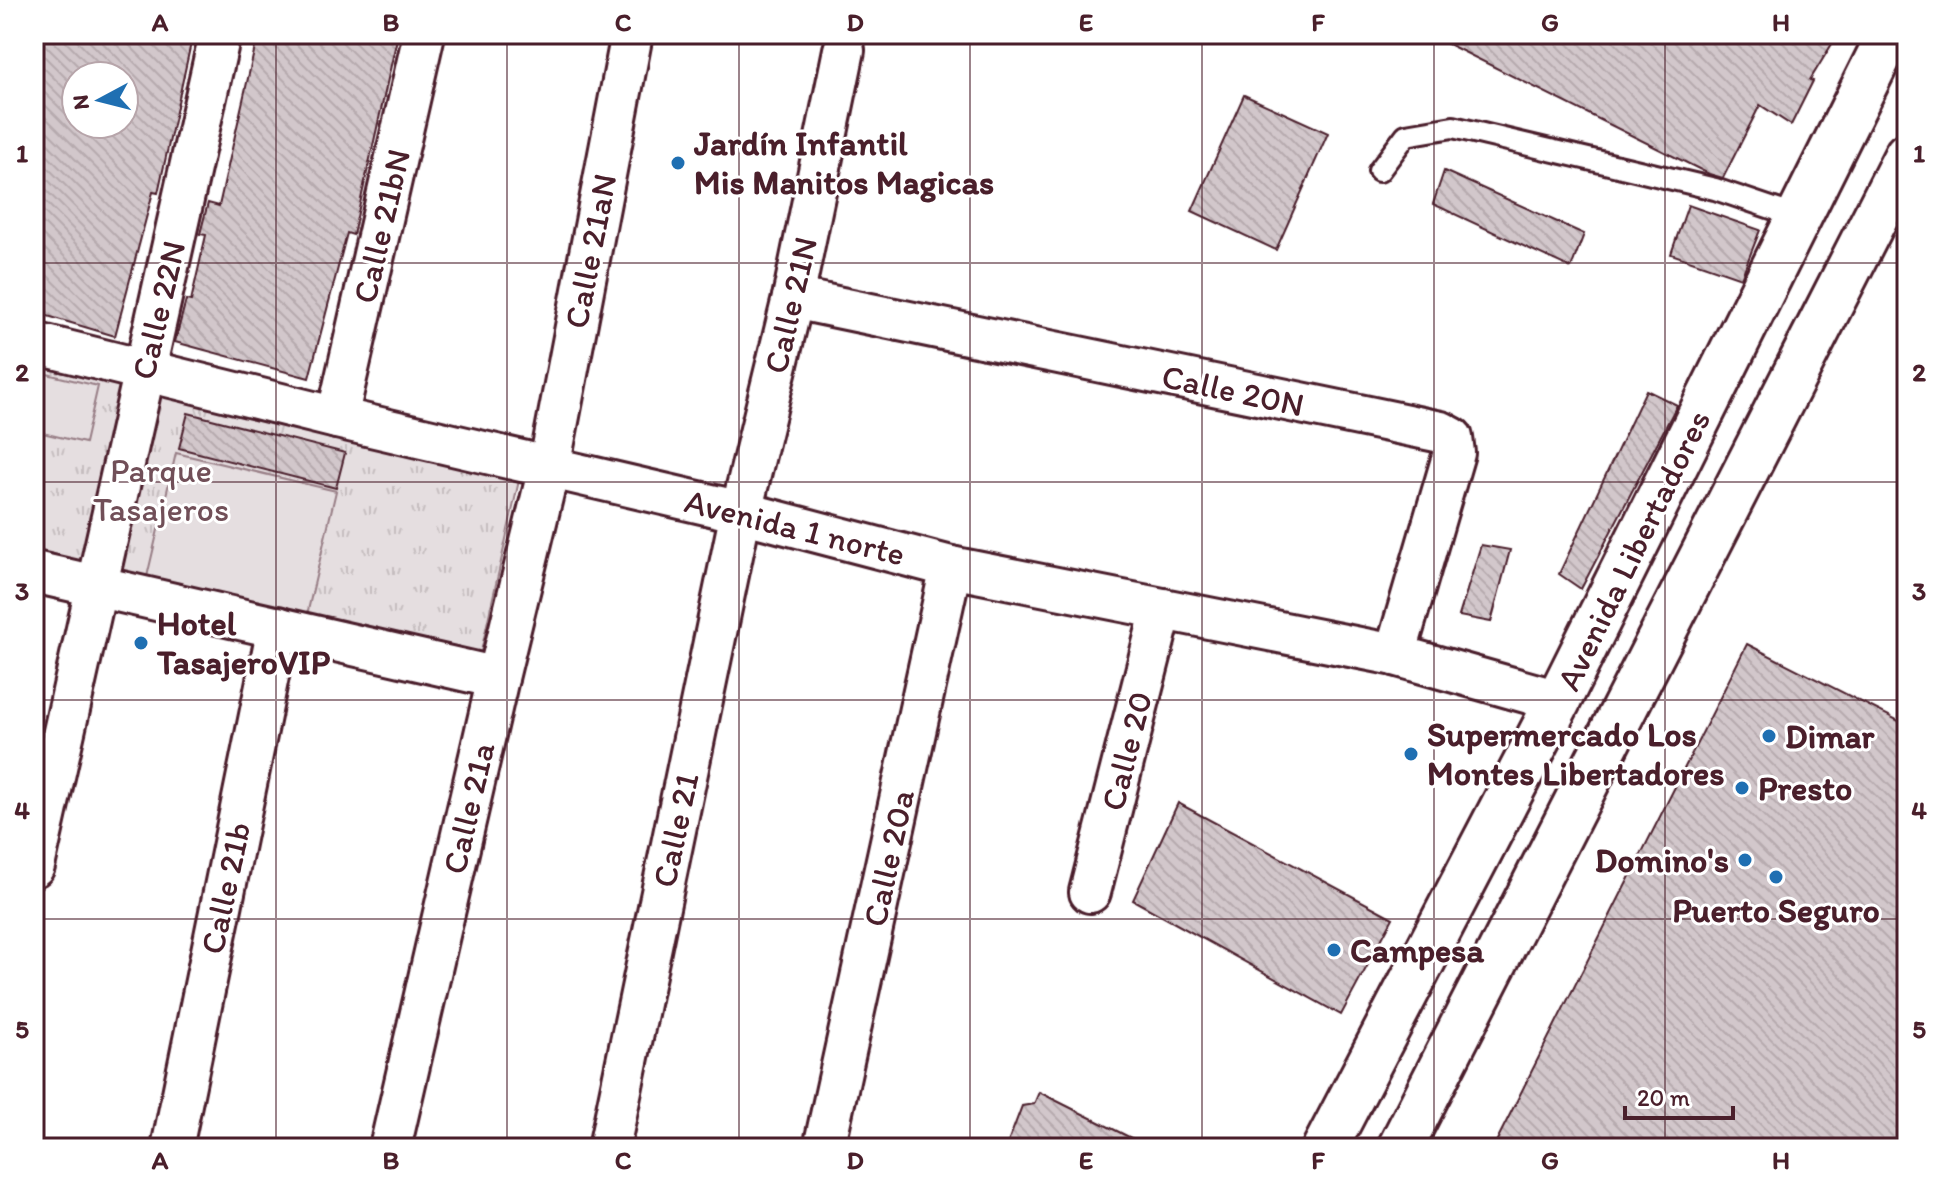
<svg xmlns="http://www.w3.org/2000/svg" width="1941" height="1182" font-family="Itim,sans-serif">
	<style>
		.grass { fill: url(#grass-tufts); stroke: #987e86; stroke-width: 2 }
		.pitch { fill: #e5dee0; stroke: #987e86; stroke-width: 2 }
		.building { fill: url(#building-back-hatch); stroke: #4a1f2b; stroke-width: 2; fill-rule: evenodd }
		.lines { fill: none; stroke-linecap: round; stroke-linejoin: round }
		.service-casing { stroke: #4a1f2b; stroke-width: 26 }
		.minor-casing { stroke: #4a1f2b; stroke-width: 46 }
		.primary-casing { stroke: #4a1f2b; stroke-width: 50 }
		.service { stroke: #fff; stroke-width: 20 }
		.minor { stroke: #fff; stroke-width: 40 }
		.primary { stroke: #fff; stroke-width: 44 }
		.grid { fill: none; stroke: #4a1f2b; stroke-width: 2; stroke-opacity: 0.55 }
		.poi-dot { fill: #1f6fb2; stroke: #fff; stroke-width: 3 }
		.labels { text-anchor: middle; stroke-width: 6; stroke-linejoin: round; paint-order: stroke }
		.poi-label { font-size: 34px; font-weight: bold; fill: #4a1f2b; stroke: #fff; text-anchor: start }
		.street-label { font-size: 34px; fill: #4a1f2b; stroke: #fff }
		.park-label { font-size: 34px; fill: #714f58; stroke: #fff }
		.neatline { fill: none; stroke: #4a1f2b; stroke-width: 3 }
		.grid-label { font-size: 26px; text-anchor: middle; font-weight: bold; fill: #4a1f2b }
	</style>
	<defs>
		<pattern id="grass-tufts" width="24" height="20" patternUnits="userSpaceOnUse" patternTransform="scale(2)"><rect width="24" height="20" fill="#e5dee0"/><path d="M3 7l-1-3M5 7V3M7 7l1-3M15 17l-1-3M17 17v-4M19 17l1-3" fill="none" stroke="#c6bec0"/></pattern>
		<pattern id="building-back-hatch" width="6" height="6" patternUnits="userSpaceOnUse" patternTransform="scale(2)"><rect width="6" height="6" fill="#d2c7cb"/><path d="M-1 5l2 2M0 0l6 6M5-1l2 2" fill="none" stroke="#b6aaae"/></pattern>
	</defs>
	<rect width="100%" height="100%" fill="#fff"/>
	<filter id="ink" filterUnits="userSpaceOnUse"><feTurbulence type="fractalNoise" baseFrequency=".0125" numOctaves="2"/><feDisplacementMap in="SourceGraphic" scale="16" xChannelSelector="R" yChannelSelector="G"/><feConvolveMatrix kernelMatrix="1 2 1 2 8 2 1 2 1" color-interpolation-filters="sRGB"/></filter>
	<g filter="url(#ink)">
		<path class="grass" d="M34,366L520,476L480,656L34,556Z"/>
		<g class="pitch">
			<path d="M34,371L98,386L85,443L34,431Z"/>
			<path d="M176,453L336,491L306,619L146,581Z"/>
		</g>
		<g class="building">
			<path d="M41,34H193L158,193L153,192L115,336L34,312V48L38,49ZM76,76H124V124H76Z"/>
			<path d="M258,34H398L353,235L347,233L309,378L175,342L186,300L191,301L206,235L200,234L208,203L219,206Z"/>
			<path d="M1428,34H1838L1810,80L1813,81L1791,125L1760,105L1723,178L1709,174Z"/>
			<path d="M1244,95L1328,133L1276,250L1192,211Z"/>
			<path d="M1444,171L1584,234L1571,268L1433,204Z"/>
			<path d="M1688,205L1760,230L1741,278L1671,254Z"/>
			<path d="M1646,390L1677,405L1581,589L1559,574Z"/>
			<path d="M188,413L345,453L336,488L179,448Z"/>
			<path d="M1481,545L1510,550L1491,622L1459,616Z"/>
			<path d="M1747,644L1907,725V1148H1493Z"/>
			<path d="M1178,803L1393,918L1341,1015L1133,900Z"/>
			<path d="M1039,1092L1151,1148H1006L1022,1106L1034,1104Z"/>
		</g>
		<g class="lines">
			<defs>
				<path id="service" d="M1379,171L1406,135L1453,127L1715,189L1798,217"/>
				<g id="minor">
					<path d="M793,298L1441,432L1452,438L1454,453L1395,655"/>
					<path d="M34,343L337,418L741,512L951,567L1395,655L1558,701"/>
					<path d="M337,418L424,34"/>
					<path d="M34,572L498,678"/>
					<path d="M34,866L220,34"/>
					<path d="M1090,892L1162,609"/>
					<path d="M172,1148L278,627"/>
					<path d="M390,1148L498,678L549,468L632,34"/>
					<path d="M609,1148L741,512L793,298L844,50"/>
					<path d="M824,1148L951,567"/>
				</g>
				<g id="primary">
					<path d="M1325,1148L1558,701L1890,34"/>
					<path d="M1400,1148L1907,155"/>
				</g>
			</defs>
			<use href="#service" class="service-casing"/>
			<use href="#minor" class="minor-casing"/>
			<use href="#primary" class="primary-casing"/>
			<use href="#service" class="service"/>
			<use href="#minor" class="minor"/>
			<use href="#primary" class="primary"/>
		</g>
	</g>
	<path class="grid" d="M276,34V1148M507,34V1148M739,34V1148M970,34V1148M1202,34V1148M1434,34V1148M1665,34V1148M34,263H1907M34,482H1907M34,700H1907M34,919H1907"/>
	<g class="poi-dot">
		<circle cx="678" cy="163" r="8"/>
		<circle cx="141" cy="643" r="8"/>
		<circle cx="1769" cy="736" r="8"/>
		<circle cx="1411" cy="754" r="8"/>
		<circle cx="1742" cy="788" r="8"/>
		<circle cx="1745" cy="860" r="8"/>
		<circle cx="1776" cy="877" r="8"/>
		<circle cx="1334" cy="950" r="8"/>
	</g>
	<g class="labels">
		<g class="poi-label">
			<text x="694" y="155">Jardín Infantil<tspan x="694" dy="39">Mis Manitos Magicas</tspan></text>
			<text x="157" y="635">Hotel<tspan x="157" dy="39">TasajeroVIP</tspan></text>
			<text x="1427" y="746">Supermercado Los<tspan x="1427" dy="39">Montes Libertadores</tspan></text>
			<text x="1785" y="748">Dimar</text>
			<text x="1758" y="800">Presto</text>
			<text x="1729" y="872" text-anchor="end">Domino's</text>
			<text x="1776" y="922" text-anchor="middle">Puerto Seguro</text>
			<text x="1350" y="962">Campesa</text>
		</g>
		<g class="street-label">
			<text transform="translate(381 226) rotate(-77)" y="12">Calle 21bN</text>
			<text transform="translate(590 251) rotate(-79)" y="12">Calle 21aN</text>
			<text transform="translate(790 305) rotate(-77)" y="12">Calle 21N</text>
			<text transform="translate(158 310) rotate(-77)" y="12">Calle 22N</text>
			<text transform="translate(1233 390) rotate(12)" y="12">Calle 20N</text>
			<text transform="translate(795 527) rotate(14)" y="12">Avenida 1 norte</text>
			<text transform="translate(1633 550) rotate(-64)" y="12">Avenida Libertadores</text>
			<text transform="translate(1126 751) rotate(-76)" y="12">Calle 20</text>
			<text transform="translate(468 808) rotate(-77)" y="12">Calle 21a</text>
			<text transform="translate(675 830) rotate(-78)" y="12">Calle 21</text>
			<text transform="translate(888 858) rotate(-78)" y="12">Calle 20a</text>
			<text transform="translate(225 888) rotate(-78)" y="12">Calle 21b</text>
		</g>
		<g class="park-label">
			<text x="161" y="482">Parque<tspan x="161" dy="39">Tasajeros</tspan></text>
		</g>
	</g>
	<rect width="1941" height="1182" fill="none" stroke="#fff" stroke-width="88"/>
	<g transform="translate(100 100) rotate(263)"><circle r="38" fill="#ffffff" stroke="#b7a5aa" stroke-width="2"/>
	<path d="M0-6L14 30L0 20L-14 30Z" fill="#1f6fb2"/>
	<text y="-12" font-size="22" font-weight="bold" text-anchor="middle" fill="#4a1f2b">N</text>
	</g>
	<path d="M1625 1106v12h108v-12" fill="none" stroke="#4a1f2b" stroke-width="4"/>
	<text x="1637" y="1106" font-size="24" fill="#4a1f2b" stroke="#ffffff" stroke-width="6" paint-order="stroke">20 m</text>
	<rect x="44" y="44" width="1853" height="1094" class="neatline"/>
	<g class="grid-label">
		<text x="160" y="31">A</text>
		<text x="391" y="31">B</text>
		<text x="623" y="31">C</text>
		<text x="855" y="31">D</text>
		<text x="1086" y="31">E</text>
		<text x="1318" y="31">F</text>
		<text x="1550" y="31">G</text>
		<text x="1781" y="31">H</text>
		<text x="22" y="162">1</text>
		<text x="1919" y="162">1</text>
		<text x="22" y="381">2</text>
		<text x="1919" y="381">2</text>
		<text x="22" y="600">3</text>
		<text x="1919" y="600">3</text>
		<text x="22" y="819">4</text>
		<text x="1919" y="819">4</text>
		<text x="22" y="1038">5</text>
		<text x="1919" y="1038">5</text>
		<text x="160" y="1169">A</text>
		<text x="391" y="1169">B</text>
		<text x="623" y="1169">C</text>
		<text x="855" y="1169">D</text>
		<text x="1086" y="1169">E</text>
		<text x="1318" y="1169">F</text>
		<text x="1550" y="1169">G</text>
		<text x="1781" y="1169">H</text>
	</g>
</svg>
